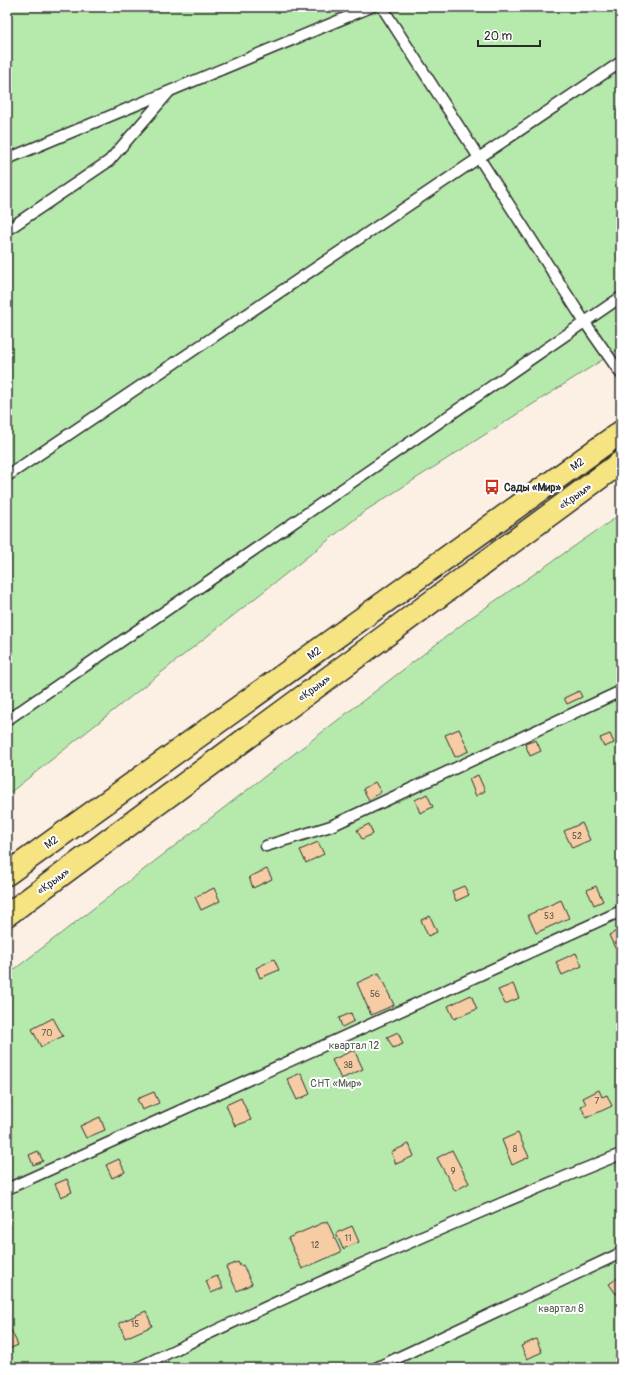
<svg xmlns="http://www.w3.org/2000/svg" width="628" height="1375" font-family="Pangolin,sans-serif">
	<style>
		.green { fill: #b6eaac; stroke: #708a6c }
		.building { fill: #f6cca5; stroke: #2b2b2b }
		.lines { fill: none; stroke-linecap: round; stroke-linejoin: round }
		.lane-casing { stroke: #2b2b2b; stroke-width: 13 }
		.highway-casing { stroke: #2b2b2b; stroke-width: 25 }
		.lane { stroke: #fff; stroke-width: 10 }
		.highway { stroke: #f6e381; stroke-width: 22 }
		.labels { text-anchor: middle; stroke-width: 4; stroke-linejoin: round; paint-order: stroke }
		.number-label { font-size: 9px; fill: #5e534a }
		.street-label { font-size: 11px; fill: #2b2b2b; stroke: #fff }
		.poi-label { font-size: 11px; font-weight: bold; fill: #2b2b2b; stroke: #fff; text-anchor: start }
		.park-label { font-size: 11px; fill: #4e5b4b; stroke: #fff }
	</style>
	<rect width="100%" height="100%" fill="#fcf0e4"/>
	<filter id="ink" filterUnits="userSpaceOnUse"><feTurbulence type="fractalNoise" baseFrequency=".025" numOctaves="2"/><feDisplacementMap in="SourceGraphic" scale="8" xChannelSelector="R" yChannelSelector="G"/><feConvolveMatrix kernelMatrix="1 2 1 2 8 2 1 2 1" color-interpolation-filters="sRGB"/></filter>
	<g filter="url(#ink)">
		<g class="green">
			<path d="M7,7H621V348L365,511L7,795Z"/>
			<path d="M621,514V1368H7V975L469,619Z"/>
		</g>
		<g class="building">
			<path d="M579,691L582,697L567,704L564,698Z"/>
			<path d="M459,729L469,751L455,757L445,735Z"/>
			<path d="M610,734L614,743L604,747L600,738Z"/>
			<path d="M536,740L541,751L530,756L525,744Z"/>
			<path d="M478,775L485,791L476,796L469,779Z"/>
			<path d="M375,782L381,792L369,800L363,789Z"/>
			<path d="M427,794L433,807L420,813L415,800Z"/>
			<path d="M582,823L590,840L572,848L564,831Z"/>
			<path d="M369,824L373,834L362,839L357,830Z"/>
			<path d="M318,842L324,854L306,863L300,850Z"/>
			<path d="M267,869L272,879L253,888L249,877Z"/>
			<path d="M464,886L469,895L456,901L452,891Z"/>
			<path d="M596,886L603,901L594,905L587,890Z"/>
			<path d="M214,888L220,901L201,910L195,897Z"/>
			<path d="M561,900L569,918L536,933L528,915Z"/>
			<path d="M430,916L437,932L428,936L421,920Z"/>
			<path d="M621,929V945L615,948L609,935Z"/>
			<path d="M576,953L582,966L562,975L556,962Z"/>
			<path d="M274,959L279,970L260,978L256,968Z"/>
			<path d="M379,973L394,1005L371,1015L357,983Z"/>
			<path d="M513,984L519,998L505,1004L498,990Z"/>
			<path d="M471,995L477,1009L454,1019L448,1006Z"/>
			<path d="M351,1013L354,1021L342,1027L339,1018Z"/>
			<path d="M53,1018L63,1036L41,1047L32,1029Z"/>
			<path d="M398,1032L403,1044L393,1048L387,1037Z"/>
			<path d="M354,1050L363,1069L341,1079L332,1060Z"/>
			<path d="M301,1073L310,1094L297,1100L287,1079Z"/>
			<path d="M599,1090L602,1097L607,1095L612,1106L586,1118L581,1106L586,1104L583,1098Z"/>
			<path d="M154,1092L159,1103L142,1110L137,1099Z"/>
			<path d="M241,1098L251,1120L235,1126L226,1105Z"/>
			<path d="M100,1117L105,1130L86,1138L80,1126Z"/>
			<path d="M518,1133L529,1157L512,1165L502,1140Z"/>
			<path d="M409,1144L414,1156L396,1164L391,1152Z"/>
			<path d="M452,1150L469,1183L455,1191L437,1158Z"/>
			<path d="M38,1151L43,1161L33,1165L29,1155Z"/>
			<path d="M119,1159L125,1172L112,1178L106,1165Z"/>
			<path d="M67,1179L72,1192L61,1197L55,1184Z"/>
			<path d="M7,1213L11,1223L7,1225Z"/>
			<path d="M327,1221L341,1252L302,1269L288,1238Z"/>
			<path d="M352,1226L359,1242L343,1249L336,1233Z"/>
			<path d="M238,1262L240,1266L243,1265L252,1284L237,1291L226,1267Z"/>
			<path d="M217,1276L223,1288L211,1293L206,1281Z"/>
			<path d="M619,1277L621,1279V1290L616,1294L609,1284Z"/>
			<path d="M146,1311L152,1326L125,1338L119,1323Z"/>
			<path d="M11,1330L18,1345L7,1350V1331Z"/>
			<path d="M536,1339L542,1352L527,1359L521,1346Z"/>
		</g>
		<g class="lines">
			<defs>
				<g id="lane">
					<path d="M382,7L584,321L621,374"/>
					<path d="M7,159L371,7"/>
					<path d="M7,230L109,161L169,92"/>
					<path d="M7,476L621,62"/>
					<path d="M7,720L621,297"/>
					<path d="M266,846L331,826L621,691"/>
					<path d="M7,1189L621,911"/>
					<path d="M137,1368C296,1291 457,1220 621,1154"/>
					<path d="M376,1368L621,1253"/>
				</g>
				<g id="highway">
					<path d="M7,874L621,432"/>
					<path d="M7,915L621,462"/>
				</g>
			</defs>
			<use href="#lane" class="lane-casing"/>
			<use href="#highway" class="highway-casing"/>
			<use href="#lane" class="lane"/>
			<use href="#highway" class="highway"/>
		</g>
	</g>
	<defs>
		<symbol id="bus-bare" viewBox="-9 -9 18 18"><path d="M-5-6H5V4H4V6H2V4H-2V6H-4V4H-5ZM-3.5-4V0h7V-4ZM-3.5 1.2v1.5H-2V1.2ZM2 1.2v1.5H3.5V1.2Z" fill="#c8321e" stroke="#fff" stroke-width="2.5" paint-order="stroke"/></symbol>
	</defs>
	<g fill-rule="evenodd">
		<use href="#bus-bare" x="481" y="476" width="22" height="22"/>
	</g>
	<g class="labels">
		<g class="number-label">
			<text x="577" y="839">52</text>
			<text x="549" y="919">53</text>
			<text x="375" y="997">56</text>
			<text x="47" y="1036">70</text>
			<text x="348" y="1068">38</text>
			<text x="597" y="1104">7</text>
			<text x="515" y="1152">8</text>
			<text x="453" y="1174">9</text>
			<text x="348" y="1241">11</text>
			<text x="315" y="1248">12</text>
			<text x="135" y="1327">15</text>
		</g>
		<g class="street-label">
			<text transform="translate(577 464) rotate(-36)" y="4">М2</text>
			<text transform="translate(575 496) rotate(-36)" y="4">«Крым»</text>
			<text transform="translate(314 653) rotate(-36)" y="4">М2</text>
			<text transform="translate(314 688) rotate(-36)" y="4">«Крым»</text>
			<text transform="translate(51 842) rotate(-36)" y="4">М2</text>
			<text transform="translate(53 881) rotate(-36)" y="4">«Крым»</text>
		</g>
		<g class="poi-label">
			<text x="504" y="491">Сады «Мир»</text>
		</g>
		<g class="park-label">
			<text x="354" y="1049">квартал 12</text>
			<text x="336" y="1087">СНТ «Мир»</text>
			<text x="561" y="1312">квартал 8</text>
		</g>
	</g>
	<rect width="628" height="1375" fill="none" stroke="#fff" stroke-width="24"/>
	<rect x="12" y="12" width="604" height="1351" fill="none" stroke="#2b2b2b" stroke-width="1.5" filter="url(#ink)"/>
	<path d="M478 40v6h62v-6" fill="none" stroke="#2b2b2b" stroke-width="2"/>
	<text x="484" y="40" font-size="12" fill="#2b2b2b" stroke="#ffffff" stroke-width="3" paint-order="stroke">20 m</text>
</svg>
